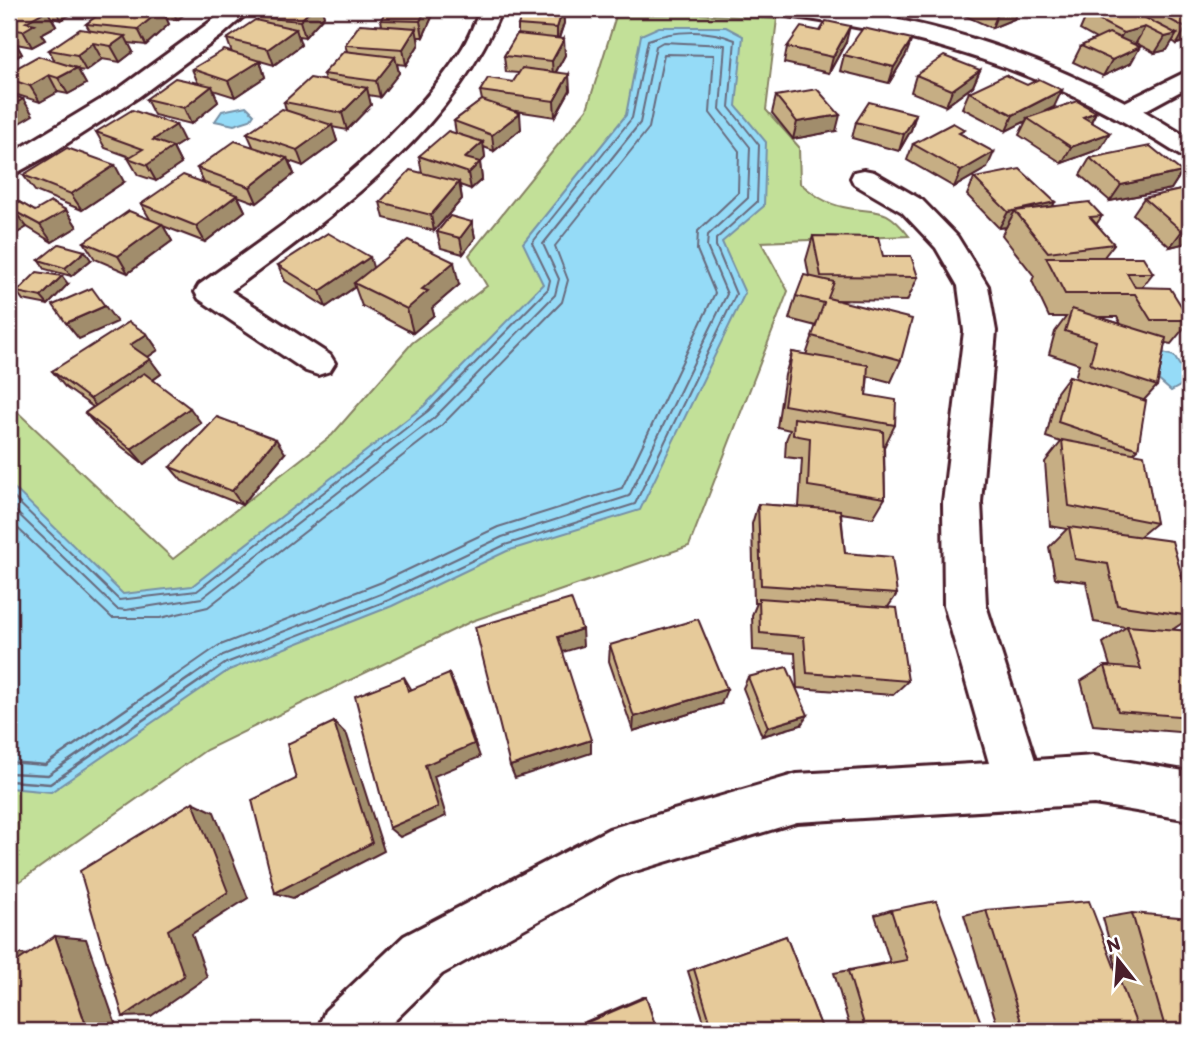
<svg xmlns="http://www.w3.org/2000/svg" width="1199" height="1040" font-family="Itim,sans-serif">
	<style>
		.green { fill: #c2e098; stroke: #868062; stroke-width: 2 }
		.water { fill: #95dbf7; stroke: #7790a5; stroke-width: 2 }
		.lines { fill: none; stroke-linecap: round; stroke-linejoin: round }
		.shore-far1 { stroke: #686a7d; stroke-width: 2 }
		.shore { stroke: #686a7d; stroke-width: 2.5 }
		.minor-casing { stroke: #4a1f2b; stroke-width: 6 }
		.minor { fill: #fff; fill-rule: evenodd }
		.wall { fill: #c6ae84; stroke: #4a1f2b; stroke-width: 2; fill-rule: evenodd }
		.shaded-wall { fill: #a18d6c; stroke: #4a1f2b; stroke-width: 2 }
		.building { fill: #e6ca9a; stroke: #4a1f2b; stroke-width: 2 }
	</style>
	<rect width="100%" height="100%" fill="#fff"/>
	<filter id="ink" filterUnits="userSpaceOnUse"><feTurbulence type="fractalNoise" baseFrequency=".0143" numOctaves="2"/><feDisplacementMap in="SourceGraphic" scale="14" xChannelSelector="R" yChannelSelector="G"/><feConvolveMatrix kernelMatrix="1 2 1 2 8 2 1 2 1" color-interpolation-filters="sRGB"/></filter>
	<g filter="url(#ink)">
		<path class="green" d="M697,14L777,19L766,110L799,147L800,183C814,195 825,203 843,207C877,215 883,203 909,236L761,242L788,291L689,546L472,621L206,750L9,889V404L173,559L332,435L412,343L487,286L469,255L587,109L616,16Z"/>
		<g class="water">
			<path d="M659,27H726L743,36L736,106L766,142L764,206L722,242L745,293L640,510L507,551L392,606L229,670L51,792L9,788V483L123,594L192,586L424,406L543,284L523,243L626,115L641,35Z"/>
			<path d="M246,106L254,114L250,120L234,125L215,121L222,111Z"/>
			<path d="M1157,351L1174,356L1185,374L1180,386L1171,391L1156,378Z"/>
		</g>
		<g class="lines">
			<g class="shore-far1">
				<path d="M9,493L119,600L197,591L428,411L548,289L550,280L532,243L632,118L648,40C674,30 709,29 735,40L729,107L759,145L757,202L716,239V246L736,294L635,504L505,545L389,600L226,663L204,678"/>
				<path d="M9,505L117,609L126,610L202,598L434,418L555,295L559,279L543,244L640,123L656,46L663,42L725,45L720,109L750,147L748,198L708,235L707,247L727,294L629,496L502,537L386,592L223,655L190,678"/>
				<path d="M9,520L112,618H160L208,607L441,426L562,302L568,280L555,246L649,128L664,54L714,55L710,113L739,151L738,193L698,231L697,250L715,293L622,488L498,527L382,582L218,646L172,678"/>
			</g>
			<g class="shore">
				<path d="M9,762L45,765L174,676"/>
				<path d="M9,773L48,775L192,676"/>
				<path d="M9,781L50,784L207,676"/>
			</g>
			<defs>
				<g id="minor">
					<path d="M228,9H252L221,36L137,98L49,155L18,172L9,174V155L120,88Z"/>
					<path d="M481,9H502C451,133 335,214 231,291L330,355L335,363L330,371L318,375L306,371L199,299L195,292L199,285C293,218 396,150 460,52C469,39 474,23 481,9Z"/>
					<path d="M768,9C887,3 1021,47 1125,102L1190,70V86L1144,111L1190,139V158L1181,156C1051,73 931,34 779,15L772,13Z"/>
					<path d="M864,170L874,172L922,200L957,236L988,286L996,331L981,502L986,605L1035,760L1094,756L1190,772V820L1094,804L797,822L619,876L442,974L384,1031H317L325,1011L404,936L609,829L797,774L989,763L944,605L943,502L964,331L958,286L936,248L902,212L854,184L851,178L854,172Z"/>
				</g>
			</defs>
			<use href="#minor" class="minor-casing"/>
			<use href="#minor" class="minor"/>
		</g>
		<g class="wall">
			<path d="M9,9H80L61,20L51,18L56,26L41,34L45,40L32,47L16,44L22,54L9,61Z"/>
			<path d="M106,9H191L177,20L166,19L169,24L146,45L128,43L133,52L120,62L102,59L86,71L78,70L86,84L68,94L58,92L40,102L11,93L9,89V72L55,61L49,50L90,31L86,24Z"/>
			<path d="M265,9H322L324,16L305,37L298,36L301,45L274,65L260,61L265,77L235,97L213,90L218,102L191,124L154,115L146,99L198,83L192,69L232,53L227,39L258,21L257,17Z"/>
			<path d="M387,9H431L432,17L423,37H418L419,44L406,65L397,64L399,73L380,97L368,95L371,105L347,130L332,127L337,141L303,166L289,161L294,174L257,203L238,196L245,211L205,242L163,226L172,241L128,273L95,259L84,242L150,219L141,204L204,183L197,168L253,146L247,133L286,110L284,102L325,81L323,74L347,51L345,45L382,25L381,20Z"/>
			<path d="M563,9L564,23L559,39L565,55L556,72L570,90L555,117L516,111L521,129L494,151L484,147L485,158L480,163L482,179L471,189L460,185L462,199L434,231L384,218L380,202L422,173L419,156L456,133L454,121L482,100L480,91L513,82L519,73L506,72L504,56L518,34V25Z"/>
			<path d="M960,9H1028L1023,12L1018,10L1014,19L992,28L959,13Z"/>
			<path d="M1135,9H1190V40L1177,44L1172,41L1167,50L1155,53L1136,43L1132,44L1131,63L1103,76L1073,62L1081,46L1096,39L1080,30L1087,14L1134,12Z"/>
			<path d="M846,42L829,73L784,63L787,47Z"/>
			<path d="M844,55H906L889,83L840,71Z"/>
			<path d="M980,70L973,86L946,106L911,92L916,75Z"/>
			<path d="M969,92L1054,107L1039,114L1096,112L1091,122L1110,133L1100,149L1062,163L1019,135L1026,121L1006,131L962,108Z"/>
			<path d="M776,96L836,131L793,139L772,113Z"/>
			<path d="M916,114L911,130L899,151L852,138L856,122Z"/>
			<path d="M96,132L184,141L173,148L181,164L156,181L138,175L128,158L130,157L105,148Z"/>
			<path d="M963,135L987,168L954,187L907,160L913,144Z"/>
			<path d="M1090,158L1182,172L1171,189L1110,201L1080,175Z"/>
			<path d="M23,175L124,182L82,210L35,191Z"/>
			<path d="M974,178L1053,206L1102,216L1096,225L1114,244L1104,257L1153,273L1142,287L1190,319V321L1171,344L1165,343L1157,386L1144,400L1138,449L1134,453L1156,523L1139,537L1190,616V618L1172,630L1190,631V733L1093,725L1081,681L1105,666H1110L1103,643L1126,627L1094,622L1086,582L1055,578L1049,547L1067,529L1050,526L1045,462L1061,442L1046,437L1057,392L1069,376L1075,378L1079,364L1049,354L1055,332L1066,317H1049L1032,281L1034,276L1002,235L1006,227L999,228L967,195ZM1099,317H1117L1121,324Z"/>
			<path d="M1190,188V242L1170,247L1133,214L1144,198Z"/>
			<path d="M9,196L35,211L66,210L77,227L52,242L27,227L9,238Z"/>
			<path d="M472,222L475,238L463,254L441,248L437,232Z"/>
			<path d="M813,236L883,256L918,277L907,301L835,300L901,360L891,382L868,376L866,395L895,425L884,447L885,498L873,518L841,513L845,553L897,594L888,607L908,681L893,695L797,688L795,653L753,650L752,615L757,603H754L752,524L758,504L799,507L802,459L785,457L786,440L790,430L777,427L785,375L792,352L806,355L816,326L789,319L796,296L809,276L806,260Z"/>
			<path d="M1190,257V284L1181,269Z"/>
			<path d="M39,260H91L71,276L45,269Z"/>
			<path d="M278,265L373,268L459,285L432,308L434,315L413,333L362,306L355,287L326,307L285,281Z"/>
			<path d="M68,284L48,305L23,300L17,292Z"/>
			<path d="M147,334L158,350L148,357L161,374L153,380L201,423L144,464L98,428L85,413L93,407L65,387L52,371Z"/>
			<path d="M285,453L242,505L182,481L170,467Z"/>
			<path d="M610,645L721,704L633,731L609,661Z"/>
			<path d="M748,677L801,725L762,736L743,688Z"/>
			<path d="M891,910L984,1031H851L834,973L890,962L875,915Z"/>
			<path d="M986,910L1120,981L1103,918L1132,913L1190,1031H999L964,915Z"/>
			<path d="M786,936L823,1031H707L688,971Z"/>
			<path d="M643,997H646L657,1031H564Z"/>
		</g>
		<g class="shaded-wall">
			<path d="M55,9H80L61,20Z"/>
			<path d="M162,9L169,24L146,45L138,29Z"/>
			<path d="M172,9H191L177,20Z"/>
			<path d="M312,9H322L324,16L305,37L300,21Z"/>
			<path d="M426,9H431L432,17L423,37L420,21Z"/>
			<path d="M563,9L564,23L557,43V28Z"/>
			<path d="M1008,9H1018L1014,19L992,28L998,13Z"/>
			<path d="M47,10L56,26L41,34L45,40L32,47L23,31L26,22Z"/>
			<path d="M850,26L846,42L829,73L833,57Z"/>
			<path d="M1145,27L1136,43L1114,49L1123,33Z"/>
			<path d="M1190,27V40L1177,44L1186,28Z"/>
			<path d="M416,28L419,44L406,65L403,49Z"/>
			<path d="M296,29L301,45L274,65L268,49Z"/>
			<path d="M1177,34L1167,50L1155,53L1165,37Z"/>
			<path d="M125,36L133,52L120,62L111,46Z"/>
			<path d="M13,38L22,54L9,61V40Z"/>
			<path d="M564,39L565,55L553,77L552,61Z"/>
			<path d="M912,39L906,55L889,83L894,67Z"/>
			<path d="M93,43L102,59L86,71L77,55Z"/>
			<path d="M1140,47L1131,63L1103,76L1112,60Z"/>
			<path d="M395,57L399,73L380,97L376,81Z"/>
			<path d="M260,61L265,77L235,97L228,81Z"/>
			<path d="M77,68L86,84L68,94L58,78Z"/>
			<path d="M980,70L973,86L946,106L952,90Z"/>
			<path d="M569,74L570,90L555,117L554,101Z"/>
			<path d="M49,75L58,92L40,102L30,86Z"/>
			<path d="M212,86L218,102L191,124L184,108Z"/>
			<path d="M367,88L371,105L347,130L342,113Z"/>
			<path d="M1062,90L1054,107L1029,119L1027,118L1026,121L1006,131L1013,115Z"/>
			<path d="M23,99L33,115L9,129V107Z"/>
			<path d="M1096,112L1087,129L1083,117Z"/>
			<path d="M520,113L521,129L494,151L492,135Z"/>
			<path d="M916,114L911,130L899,151L904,134Z"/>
			<path d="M840,115L836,131L793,139L797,122Z"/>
			<path d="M176,125L184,141L173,148L181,164L156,181L147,165L153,140Z"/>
			<path d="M332,125L337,141L303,166L297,150Z"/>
			<path d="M1110,133L1100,149L1062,163L1071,147Z"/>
			<path d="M483,142L485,158L480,163L482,179L471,189L465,158Z"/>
			<path d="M994,152L987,168L954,187L961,171Z"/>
			<path d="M287,158L294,174L257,203L250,187Z"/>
			<path d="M115,165L124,182L82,210L71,194Z"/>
			<path d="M1182,172L1171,189L1110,201L1121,185Z"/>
			<path d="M459,182L462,199L434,231L431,215Z"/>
			<path d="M237,195L245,211L205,242L196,226Z"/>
			<path d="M1055,202L1046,219L1015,211L1006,227L999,228L1008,212Z"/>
			<path d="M66,210L77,227L52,242L40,225Z"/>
			<path d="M14,211L27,227L9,238V214Z"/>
			<path d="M472,222L475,238L463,254L460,238Z"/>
			<path d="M162,224L172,241L128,273L118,256Z"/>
			<path d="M1190,229V242L1170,247L1182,231Z"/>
			<path d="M85,251L91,260L71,276L65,268Z"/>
			<path d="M370,257L375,274L354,283L355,287L326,307L320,291Z"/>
			<path d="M454,262L459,285L432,308L434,315L413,333L407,309L422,289Z"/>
			<path d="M62,276L68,284L48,305L41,297Z"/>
			<path d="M105,306L117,322L79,339L66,323Z"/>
			<path d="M147,334L158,350L142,361L130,345Z"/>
			<path d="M150,359L161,374L103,415L90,399Z"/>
			<path d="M190,408L201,423L144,464L131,449Z"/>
			<path d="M276,439L285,453L242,505L232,491Z"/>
			<path d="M582,629L583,646L560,653L558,637Z"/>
			<path d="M449,674L456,689L480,757L434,776L446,816L400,837L389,828L425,765Z"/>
			<path d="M404,677L413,692L408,691Z"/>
			<path d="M727,689L721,704L633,731L634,717Z"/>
			<path d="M808,715L801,725L762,736L768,727Z"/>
			<path d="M334,722L347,735L384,851L293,898L275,893Z"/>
			<path d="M591,740V753L515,778L510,766Z"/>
			<path d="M193,802L214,812L248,898L192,934L207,977L151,1016L123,1017L168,930Z"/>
			<path d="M55,936L86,939L118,1031H88Z"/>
			<path d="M9,953L29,955L9,973Z"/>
		</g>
		<g class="building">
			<path d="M9,9H41L47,10L26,22L35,24L23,31L9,29Z"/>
			<path d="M106,9H162L138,29L86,24Z"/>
			<path d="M265,9H312L300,21L257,17Z"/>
			<path d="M387,9H426L420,21L381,20Z"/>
			<path d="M524,9H563L557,28L518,25Z"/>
			<path d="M989,9H1008L998,13Z"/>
			<path d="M1106,9H1128L1177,34L1165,37L1145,27L1123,33L1087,14Z"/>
			<path d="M1149,9H1190V27L1186,28Z"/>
			<path d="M255,20L296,29L268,49L227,39Z"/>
			<path d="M826,21L850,26L833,57L787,47L801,27L820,31Z"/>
			<path d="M360,24L416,28L403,49L345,45Z"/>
			<path d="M863,28L912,39L894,67L844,55Z"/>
			<path d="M80,29L125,36L111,46L93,43L77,55L49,50Z"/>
			<path d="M1109,33L1140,47L1112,60L1081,46Z"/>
			<path d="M517,34L564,39L552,61L504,56Z"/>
			<path d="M224,50L260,61L228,81L192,69Z"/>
			<path d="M344,51L395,57L376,81L323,74Z"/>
			<path d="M38,56L77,68L58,78L49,75L30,86L9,79V72Z"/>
			<path d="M944,56L980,70L952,90L916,75Z"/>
			<path d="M522,68L569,74L554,101L480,91L488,78L513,82Z"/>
			<path d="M1005,75L1027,85L1039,79L1062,90L1013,115L969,92Z"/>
			<path d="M175,78L212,86L184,108L146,99Z"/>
			<path d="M310,78L367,88L342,113L284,102Z"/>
			<path d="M817,89L840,115L797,122L776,96Z"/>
			<path d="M9,94L23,99L9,107Z"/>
			<path d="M482,100L520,113L492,135L454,121Z"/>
			<path d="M1077,101L1096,112L1083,117L1110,133L1071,147L1027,118Z"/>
			<path d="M869,102L916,114L904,134L856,122Z"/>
			<path d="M282,109L332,125L297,150L247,133Z"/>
			<path d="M132,110L176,125L153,140L173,147L147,165L128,158L143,149L96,132Z"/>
			<path d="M953,123L965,130L959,133L994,152L961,171L913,144Z"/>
			<path d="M448,131L483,142L465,158L480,162L469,173L419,156Z"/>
			<path d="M235,141L287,158L250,187L197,168Z"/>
			<path d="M1150,146L1182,172L1121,185L1090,158Z"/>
			<path d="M67,148L115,165L71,194L23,175Z"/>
			<path d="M1020,169L1055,202L1008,212L974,178Z"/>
			<path d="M410,170L459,182L431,215L380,202Z"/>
			<path d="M183,175L237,195L196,226L141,204Z"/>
			<path d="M1190,188V229L1182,231L1144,198Z"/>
			<path d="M9,196L35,211L51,202L66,210L40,225L14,211L9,214Z"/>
			<path d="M1089,202L1102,216L1090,217L1114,244L1048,252L1015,211Z"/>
			<path d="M129,211L162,224L118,256L84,242Z"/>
			<path d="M450,216L472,222L460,238L437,232Z"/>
			<path d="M328,233L370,257L320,291L278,265Z"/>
			<path d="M813,236L878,237L883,256H911L918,277L821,276Z"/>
			<path d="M408,240L454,262L422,289L428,291L407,309L354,283Z"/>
			<path d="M59,244L85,251L65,268L39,260Z"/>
			<path d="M1046,257H1143L1153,273H1127L1135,287L1170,288L1190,320H1151L1135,294H1065Z"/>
			<path d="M37,272L62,276L41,297L17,292Z"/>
			<path d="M804,275L834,282L828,298L912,319L901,360L812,336L824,303L796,296Z"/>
			<path d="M92,288L105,306L66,323L53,305Z"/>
			<path d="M1072,309L1166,338L1157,386L1090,364L1096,341L1065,331Z"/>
			<path d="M129,322L147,334L130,345L150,359L90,399L52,371Z"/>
			<path d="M792,352L868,365L866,395L896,400L895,425L784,405Z"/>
			<path d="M144,373L190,408L131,449L85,413Z"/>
			<path d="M1069,376L1146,401L1138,449L1058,422Z"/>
			<path d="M217,417L276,439L232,491L170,467Z"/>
			<path d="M794,418L883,431L885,498L808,486L810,438L793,435Z"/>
			<path d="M1062,440L1144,455L1156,523L1069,506Z"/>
			<path d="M758,504L840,510L845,553L892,557L897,594L761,585Z"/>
			<path d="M1069,527L1172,541L1190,605V616L1117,605L1108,564L1075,559Z"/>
			<path d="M759,598L897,608L908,681L807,673L804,637L760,633Z"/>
			<path d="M571,599L582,629L558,637L591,740L510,766L475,627Z"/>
			<path d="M698,619L727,689L634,717L610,645Z"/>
			<path d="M1127,626L1190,631V717L1118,711L1105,666L1141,669Z"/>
			<path d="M787,667L808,715L768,727L748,677Z"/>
			<path d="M449,674L474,744L425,765L438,807L389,828L355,696L404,677L408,691Z"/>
			<path d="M334,722L372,843L275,893L252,800L296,779L287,744Z"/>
			<path d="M193,802L228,892L168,930L184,976L123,1017L80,871Z"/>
			<path d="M936,901L984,1031H866L848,971L907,960L891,910Z"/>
			<path d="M1089,901L1139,1031H1024L986,910Z"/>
			<path d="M1132,913L1190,918V1031H1166Z"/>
			<path d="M55,936L88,1031H9V967Z"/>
			<path d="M786,936L823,1031H713L694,969Z"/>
			<path d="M646,997L657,1031H567Z"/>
		</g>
	</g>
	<rect width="1199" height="1040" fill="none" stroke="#fff" stroke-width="35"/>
	<rect x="18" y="18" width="1164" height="1005" fill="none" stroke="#4a1f2b" stroke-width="2.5" filter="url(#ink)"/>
	<g transform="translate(1118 960) rotate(343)" stroke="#ffffff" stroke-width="5" paint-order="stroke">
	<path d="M0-5L12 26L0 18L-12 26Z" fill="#4a1f2b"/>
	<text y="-10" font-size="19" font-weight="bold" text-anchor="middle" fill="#4a1f2b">N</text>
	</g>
</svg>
